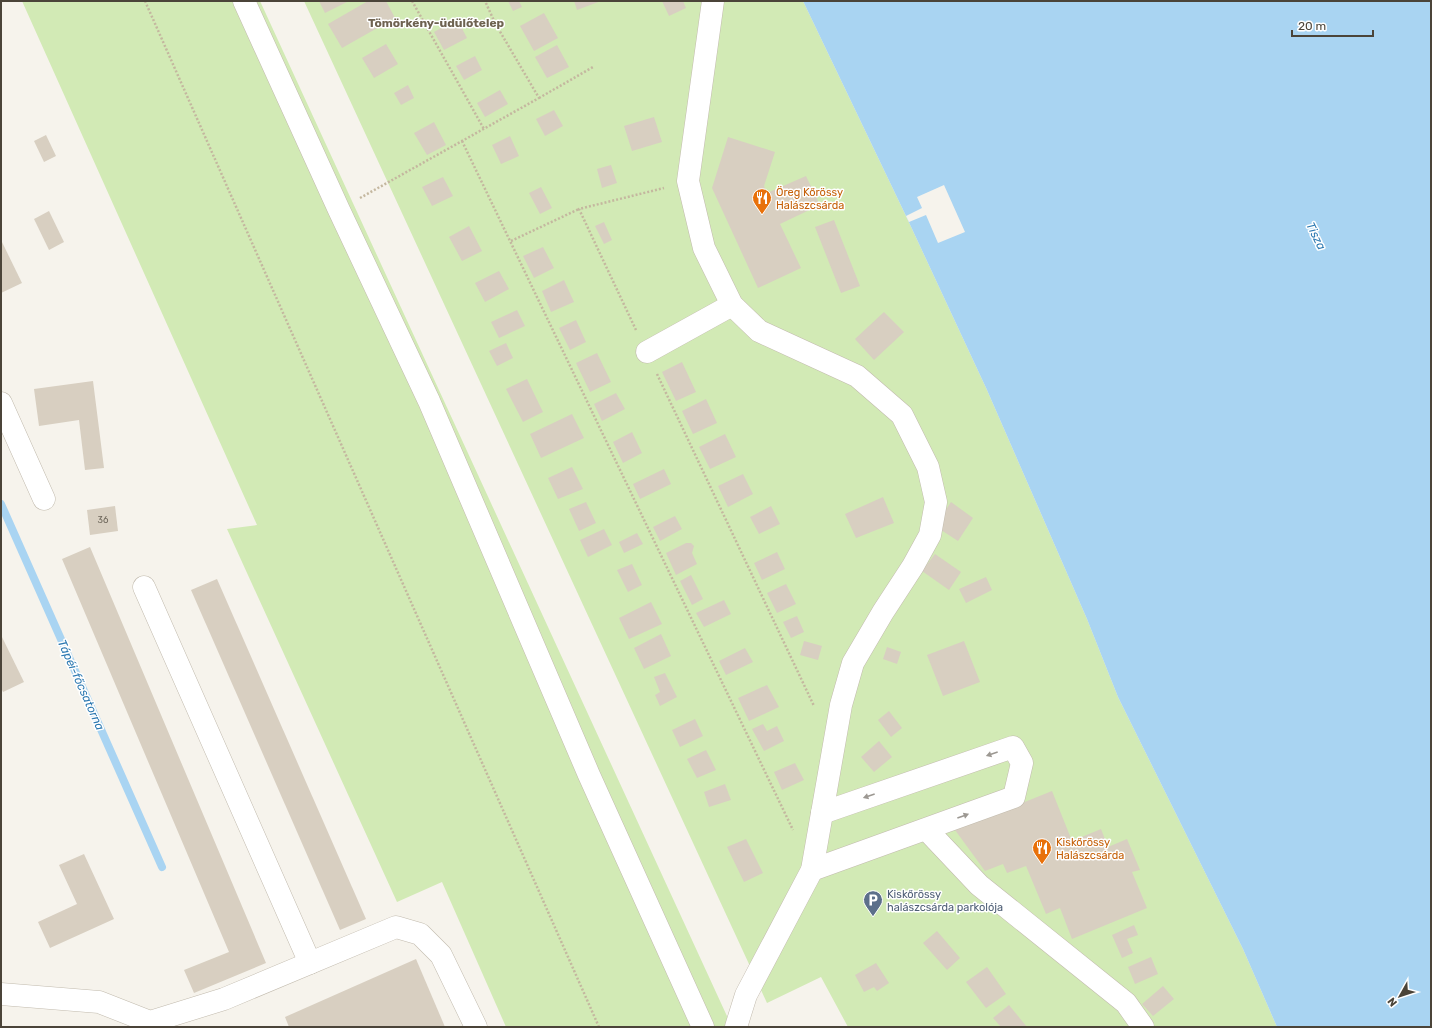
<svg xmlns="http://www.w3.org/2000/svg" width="1432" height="1028" font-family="Rubik,sans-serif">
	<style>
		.green { fill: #d2eab5 }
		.water { fill: #a9d4f2 }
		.pier { fill: #f6f3ec }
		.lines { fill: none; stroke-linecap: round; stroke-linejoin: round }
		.stream { stroke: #a9d4f2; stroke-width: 8 }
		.building { fill: #d8cfc1 }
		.minor-casing { stroke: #c2bbae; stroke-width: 23 }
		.path { stroke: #c4b79f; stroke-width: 2.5; stroke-dasharray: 2 2; stroke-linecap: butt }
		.minor { stroke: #fff; stroke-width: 22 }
		.oneway { fill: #9c9892 }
		.labels { text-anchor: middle; stroke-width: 3; stroke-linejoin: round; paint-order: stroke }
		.number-label { font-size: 9px; fill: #6e675b }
		.food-label { font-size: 11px; fill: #c56008; stroke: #fff; text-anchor: start }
		.service-label { font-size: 11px; fill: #4e5e75; stroke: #fff; text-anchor: start }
		.neighbourhood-label { font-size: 12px; font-weight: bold; fill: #6e6250; stroke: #fff }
		.water-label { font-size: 12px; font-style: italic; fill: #2e7ab2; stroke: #fff }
	</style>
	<rect width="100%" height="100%" fill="#f6f3ec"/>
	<g class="green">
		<path d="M22,1H260L732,1027H506L442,882L397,902L227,529L257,525Z"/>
		<path d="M304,1H803L906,216L987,390L1087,619L1118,697L1243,949L1277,1027H848L821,977L767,1003Z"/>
	</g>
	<path class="water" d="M803,1H1431V1027H1277L1243,949L1118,697L1087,619L987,390L906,216Z"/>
	<path class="pier" d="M944,185L965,232L938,243L926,215L909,222L906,216L922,208L917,197Z"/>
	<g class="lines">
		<path class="stream" d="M1,504L162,867"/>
	</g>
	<g class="building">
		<path d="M319,1H349L325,13Z"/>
		<path d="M368,1H386L395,18L342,48L328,24Z"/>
		<path d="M508,1H519L522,7L513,11Z"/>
		<path d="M574,1H601L577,10Z"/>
		<path d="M662,1H683L686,8L669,16Z"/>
		<path d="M544,13L558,38L534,51L520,26Z"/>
		<path d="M457,19L467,38L444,50L434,32Z"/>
		<path d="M386,44L398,64L374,78L362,58Z"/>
		<path d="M557,45L569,67L547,78L535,57Z"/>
		<path d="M475,56L482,70L464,80L456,66Z"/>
		<path d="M408,85L414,98L401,105L394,93Z"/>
		<path d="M500,90L508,104L485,117L477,103Z"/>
		<path d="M554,110L563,126L545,136L536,119Z"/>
		<path d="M654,117L662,142L632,151L624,126Z"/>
		<path d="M434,122L446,145L427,155L414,133Z"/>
		<path d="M46,135L56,156L44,162L34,141Z"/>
		<path d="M510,136L519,156L501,164L492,145Z"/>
		<path d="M728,137L775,152L764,186L767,193L806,176L820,205L780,224L801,268L758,288L712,188Z"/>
		<path d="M611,165L617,183L602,188L597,169Z"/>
		<path d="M443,177L453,196L432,206L422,187Z"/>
		<path d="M541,187L552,208L540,214L529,193Z"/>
		<path d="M49,211L64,242L49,250L34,219Z"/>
		<path d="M834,220L860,286L841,293L815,227Z"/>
		<path d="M604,222L612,240L604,244L595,226Z"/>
		<path d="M469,226L482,251L462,261L449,237Z"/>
		<path d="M1,240L22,283L1,293Z"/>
		<path d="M543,247L554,268L534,278L523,256Z"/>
		<path d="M499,271L509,289L485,302L475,283Z"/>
		<path d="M564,280L574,302L551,312L542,291Z"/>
		<path d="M517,310L525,326L499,338L491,322Z"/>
		<path d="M884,312L904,332L874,360L855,339Z"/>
		<path d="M576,320L586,342L570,350L559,328Z"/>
		<path d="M506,343L513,358L497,366L489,351Z"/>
		<path d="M597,353L611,382L590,392L576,363Z"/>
		<path d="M682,362L696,392L676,401L662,372Z"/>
		<path d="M527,379L543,412L523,422L506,389Z"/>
		<path d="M93,381L104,468L85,470L79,420L39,426L34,389Z"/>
		<path d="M616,393L625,409L602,421L594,404Z"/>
		<path d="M706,399L717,423L693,434L682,411Z"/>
		<path d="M572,414L584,438L541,458L530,434Z"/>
		<path d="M632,432L642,453L623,463L613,442Z"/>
		<path d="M725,434L736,457L710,469L699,447Z"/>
		<path d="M572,467L583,489L558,499L548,478Z"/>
		<path d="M664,469L671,484L640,499L633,484Z"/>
		<path d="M743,474L753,494L728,507L718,486Z"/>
		<path d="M883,497L894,523L856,538L845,514Z"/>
		<path d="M586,502L596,523L579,531L569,509Z"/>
		<path d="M951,502L973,518L958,541L935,526Z"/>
		<path d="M115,506L118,531L90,535L87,510Z"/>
		<path d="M771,506L780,524L759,534L750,517Z"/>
		<path d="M675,516L682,529L660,541L653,527Z"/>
		<path d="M604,529L612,545L588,557L580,540Z"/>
		<path d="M637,533L643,544L624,553L619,542Z"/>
		<path d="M686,543H691L694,546L692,553L697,564L676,575L666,553Z"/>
		<path d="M90,547L266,963L194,993L184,970L229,952L62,559Z"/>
		<path d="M777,552L785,569L762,580L754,563Z"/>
		<path d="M935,554L961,572L949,590L922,571Z"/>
		<path d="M632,564L642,585L628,592L617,570Z"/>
		<path d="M691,575L703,599L692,605L680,581Z"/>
		<path d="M986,577L992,590L966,603L959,589Z"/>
		<path d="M217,579L366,919L340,930L191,590Z"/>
		<path d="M786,584L796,604L777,613L767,593Z"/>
		<path d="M724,600L731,614L704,627L696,613Z"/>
		<path d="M651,602L662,624L629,639L619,618Z"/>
		<path d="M797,616L804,632L791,638L783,622Z"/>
		<path d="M661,634L671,656L644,669L634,648Z"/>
		<path d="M1,635L24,682L3,692L1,688Z"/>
		<path d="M804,641L822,646L818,660L800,655Z"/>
		<path d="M964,641L980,682L943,696L927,655Z"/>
		<path d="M887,647L901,652L897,664L883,659Z"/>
		<path d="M745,648L753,662L726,675L719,661Z"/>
		<path d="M665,673L677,697L660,706L655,695L660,692L654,677Z"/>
		<path d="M767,685L779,707L749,721L738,698Z"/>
		<path d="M889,711L902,728L891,737L878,720Z"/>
		<path d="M695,719L703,736L680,747L672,730Z"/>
		<path d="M763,724L767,731L777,726L784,741L764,751L752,729Z"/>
		<path d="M879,741L892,757L874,772L861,757Z"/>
		<path d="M706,750L716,770L697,778L687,759Z"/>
		<path d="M795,763L804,780L782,790L774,772Z"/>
		<path d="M725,784L731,800L709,807L704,792Z"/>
		<path d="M1052,791L1072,841L1101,829L1108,847L1127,839L1140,870L1132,872L1147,908L1072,939L1060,908L1046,914L1026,866L1007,873L1003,864L985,871L955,830Z"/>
		<path d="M746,839L763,873L744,882L727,847Z"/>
		<path d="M84,854L114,919L50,948L38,922L77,904L59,865Z"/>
		<path d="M1134,925L1138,935L1127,939L1133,953L1122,958L1112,935Z"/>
		<path d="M937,931L960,958L947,970L923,943Z"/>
		<path d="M1151,957L1158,974L1135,984L1128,967Z"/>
		<path d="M416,959L445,1027H289L285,1017Z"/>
		<path d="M876,963L889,983L877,991L874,987L864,992L855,975Z"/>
		<path d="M987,967L1006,994L986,1008L966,982Z"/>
		<path d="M1163,986L1174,999L1153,1016L1142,1004Z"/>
		<path d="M1009,1005L1027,1027H1001L993,1018Z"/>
	</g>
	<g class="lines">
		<defs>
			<g id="minor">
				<path d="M244,1L339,210L429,401L589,775L703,1027"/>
				<path d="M713,1L688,181L704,248L732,305L759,331L857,376L902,415L928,467L936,502L930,535L913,566L883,612L853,663L841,705L812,870L746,995L736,1027"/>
				<path d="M647,352L732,305"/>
				<path d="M1,403L44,499"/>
				<path d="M144,587L310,963"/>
				<path d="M927,830L979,885L1126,1003L1143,1027"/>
				<path d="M812,870L1014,797L1022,763L1013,747L822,813"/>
				<path d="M1,994L99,1002L150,1022L224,999L396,927L420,934L441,955L476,1027"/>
			</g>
		</defs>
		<use href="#minor" class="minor-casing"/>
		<g class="path">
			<path d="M145,1L599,1027"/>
			<path d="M412,1L484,129"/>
			<path d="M539,98L593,67"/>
			<path d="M462,141L793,830"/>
			<path d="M360,198L539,98L495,23L485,1"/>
			<path d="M511,241L579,209"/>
			<path d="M636,330L579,209L664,188"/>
			<path d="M657,374L814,706"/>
		</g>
		<use href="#minor" class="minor"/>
	</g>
	<defs><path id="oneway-solid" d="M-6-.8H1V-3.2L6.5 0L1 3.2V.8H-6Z"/></defs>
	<g class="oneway">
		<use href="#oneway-solid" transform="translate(992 754) rotate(161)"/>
		<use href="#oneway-solid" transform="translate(869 796) rotate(161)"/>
		<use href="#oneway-solid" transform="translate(963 816) rotate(-20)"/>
	</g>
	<defs>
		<symbol id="restaurant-pin" viewBox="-11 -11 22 30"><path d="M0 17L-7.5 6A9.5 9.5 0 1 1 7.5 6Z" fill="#e8710a" stroke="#fff"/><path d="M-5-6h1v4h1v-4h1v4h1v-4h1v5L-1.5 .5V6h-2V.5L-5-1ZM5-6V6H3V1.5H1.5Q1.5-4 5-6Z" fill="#fff"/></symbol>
		<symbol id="parking-pin" viewBox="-11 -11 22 30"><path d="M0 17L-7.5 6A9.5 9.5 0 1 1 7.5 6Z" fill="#5c6f8a" stroke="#fff"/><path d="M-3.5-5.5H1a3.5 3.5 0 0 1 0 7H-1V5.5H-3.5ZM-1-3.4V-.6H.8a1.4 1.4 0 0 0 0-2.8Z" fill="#fff"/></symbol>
	</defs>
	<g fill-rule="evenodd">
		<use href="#restaurant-pin" x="751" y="187" width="22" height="30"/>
		<use href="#restaurant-pin" x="1031" y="837" width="22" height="30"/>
		<use href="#parking-pin" x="862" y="889" width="22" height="30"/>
	</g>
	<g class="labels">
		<g class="number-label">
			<text x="103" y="523">36</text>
		</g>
		<g class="food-label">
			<text x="776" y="196">Öreg Kőrössy<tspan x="776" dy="13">Halászcsárda</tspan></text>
			<text x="1056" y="846">Kiskőrössy<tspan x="1056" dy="13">Halászcsárda</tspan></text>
		</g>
		<g class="service-label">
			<text x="887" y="898">Kiskőrössy<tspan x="887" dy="13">halászcsárda parkolója</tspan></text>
		</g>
		<g class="neighbourhood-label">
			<text x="436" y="27">Tömörkény-üdülőtelep</text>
		</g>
		<g class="water-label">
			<text transform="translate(1316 236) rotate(64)" y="4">Tisza</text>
			<text transform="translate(81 685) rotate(66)" y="4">Tápéi-főcsatorna</text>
		</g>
	</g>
	<rect width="1432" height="1028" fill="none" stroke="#4b4439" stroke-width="4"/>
	<g transform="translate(1400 996) rotate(231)" stroke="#ffffff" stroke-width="3" paint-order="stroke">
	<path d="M0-3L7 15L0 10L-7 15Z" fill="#4b4439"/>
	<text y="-6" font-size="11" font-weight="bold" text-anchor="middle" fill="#4b4439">N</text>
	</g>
	<path d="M1292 30v6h81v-6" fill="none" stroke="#4b4439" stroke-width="2"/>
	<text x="1298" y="30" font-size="12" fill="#4b4439" stroke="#ffffff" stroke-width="3" paint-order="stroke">20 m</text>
</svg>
